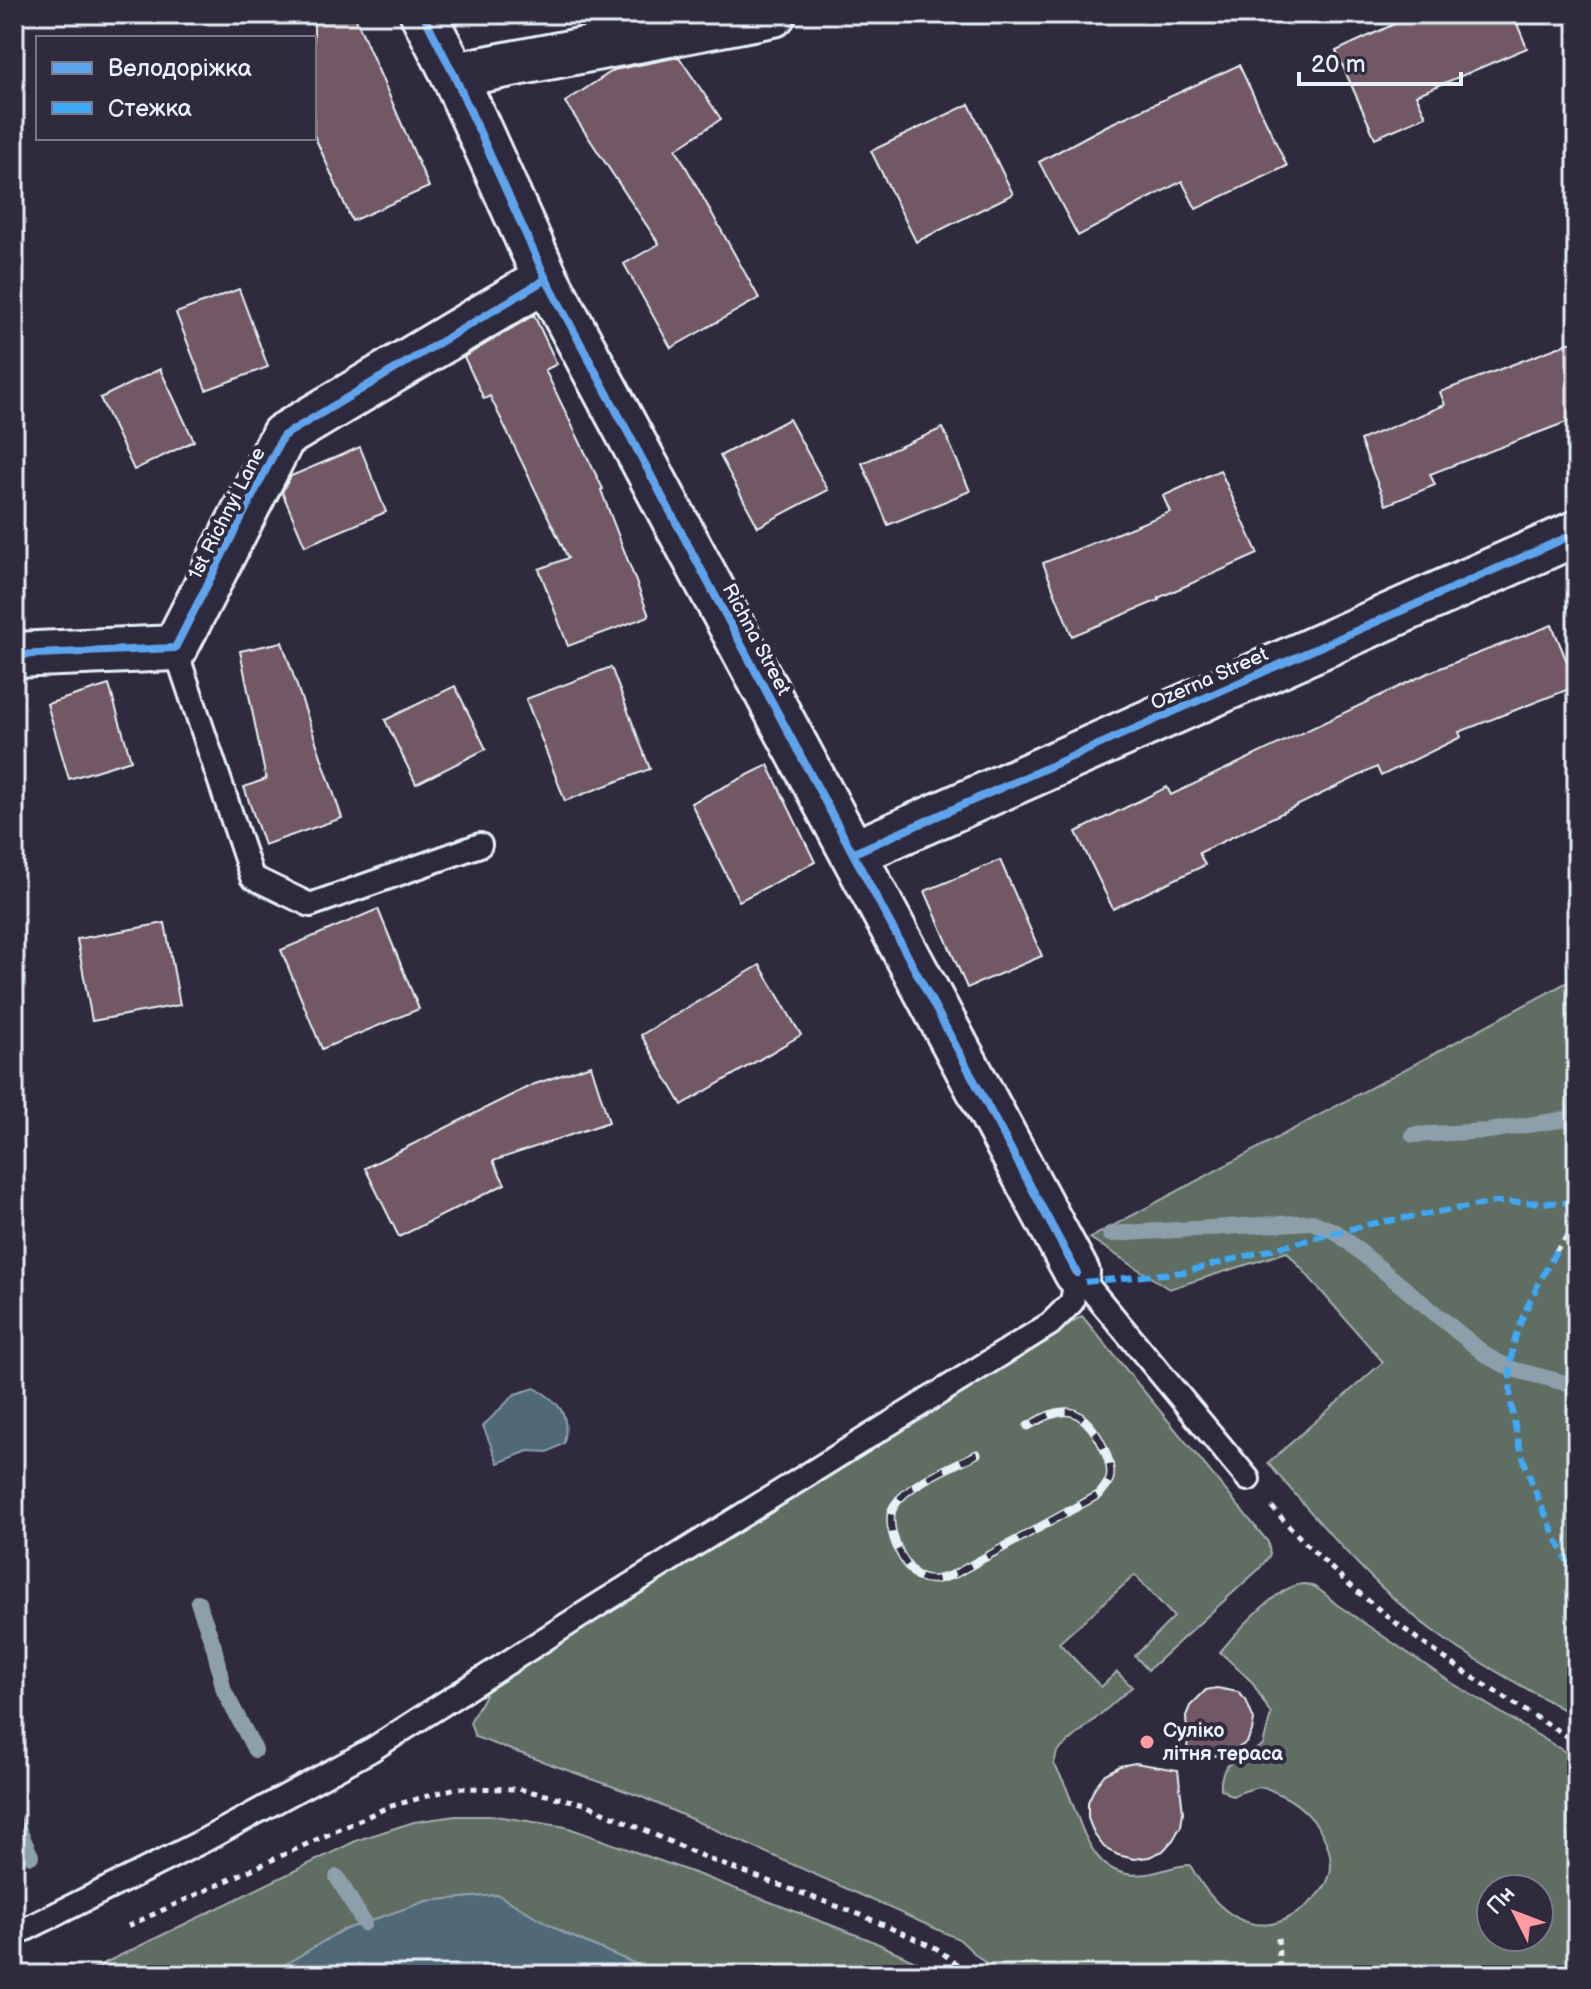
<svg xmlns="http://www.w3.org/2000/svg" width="1591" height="1989" font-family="'Balsamiq Sans',sans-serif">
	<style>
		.green { fill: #5f6d63; stroke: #a4afae; stroke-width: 2; fill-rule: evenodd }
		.water { fill: #506977; stroke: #8d9fab; stroke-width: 2 }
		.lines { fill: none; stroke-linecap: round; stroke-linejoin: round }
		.stream { stroke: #8d9fab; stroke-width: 16 }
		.building { fill: #725965; stroke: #e8f1f8; stroke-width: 2 }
		.lane-casing { stroke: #e8f1f8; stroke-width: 28 }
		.street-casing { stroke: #e8f1f8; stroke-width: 50 }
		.path { stroke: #e8f1f8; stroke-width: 5; stroke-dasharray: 6 6; stroke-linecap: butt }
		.lane { stroke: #2f2a3d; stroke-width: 22 }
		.street { stroke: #2f2a3d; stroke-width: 44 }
		.rail-casing { stroke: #e8f1f8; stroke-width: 9 }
		.rail { stroke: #2f2a3d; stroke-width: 6; stroke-dasharray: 18; stroke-linecap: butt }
		.quiet { stroke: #3fa9f5; stroke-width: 6; stroke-dasharray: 12 6; stroke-linecap: butt }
		.cycleway-casing { stroke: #2f2a3d; stroke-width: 13 }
		.cycleway { stroke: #60a3ed; stroke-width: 8 }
		.poi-dot { fill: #ff9aa2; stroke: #2f2a3d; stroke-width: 3 }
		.labels { text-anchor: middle; stroke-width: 8; stroke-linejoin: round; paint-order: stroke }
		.street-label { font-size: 20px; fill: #e8f1f8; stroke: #2f2a3d }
		.poi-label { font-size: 20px; font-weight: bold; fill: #e8f1f8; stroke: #2f2a3d; text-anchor: start }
	</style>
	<rect width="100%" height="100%" fill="#2f2a3d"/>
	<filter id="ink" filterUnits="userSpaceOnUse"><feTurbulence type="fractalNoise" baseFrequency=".0125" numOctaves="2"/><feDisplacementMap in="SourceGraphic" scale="16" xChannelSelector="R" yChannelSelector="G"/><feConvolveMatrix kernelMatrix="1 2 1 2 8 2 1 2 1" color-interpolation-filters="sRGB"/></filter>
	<g filter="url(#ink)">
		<g class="green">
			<path d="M1577,977V1718C1533,1691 1482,1666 1440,1636C1374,1589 1321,1524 1268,1463L1383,1362L1287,1252L1169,1289L1090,1238Z"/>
			<path d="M1082,1316L1268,1542L1270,1555L1259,1569L1148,1670L1135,1656L1174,1617L1135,1575L1059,1643L1101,1687L1117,1672L1132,1687L1057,1752L1054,1764C1059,1773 1065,1782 1068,1792C1084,1831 1093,1882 1147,1874C1162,1872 1174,1865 1190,1865C1216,1912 1256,1948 1306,1906C1319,1896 1331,1883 1331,1865C1330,1834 1305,1805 1279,1794C1274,1792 1267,1787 1261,1787C1252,1787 1240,1793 1232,1796L1221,1789C1219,1759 1241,1759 1263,1745L1271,1714L1252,1682L1220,1652C1236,1633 1278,1584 1304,1584C1316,1584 1328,1597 1336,1604L1452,1683L1577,1759V1975H998L959,1939L642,1797L475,1737L470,1722L487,1691L500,1677ZM1491,1889H1539V1937H1491Z"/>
			<path d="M455,1816H496L566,1827L705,1877L870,1940L926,1966L932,1975H692L682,1968L638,1965L566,1934L498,1895L427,1901L341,1931L268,1975H80L358,1840L414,1822Z"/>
		</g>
		<g class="water">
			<path d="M535,1388C560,1402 570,1414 564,1443L548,1452L528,1451L498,1463L483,1426L515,1394Z"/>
			<path d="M498,1895L566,1934L638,1965L682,1968L692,1975H268L341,1931L427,1901Z"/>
		</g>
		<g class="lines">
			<g class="stream">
				<path d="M1577,1093L1573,1106L1577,1149"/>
				<path d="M1413,1135L1488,1131L1574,1118"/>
				<path d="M1110,1234L1312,1222L1336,1232L1487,1356L1512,1369L1577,1386"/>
				<path d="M198,1602L214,1647L224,1691L255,1750"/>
				<path d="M14,1820L31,1856"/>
				<path d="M337,1877L364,1923"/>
			</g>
		</g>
		<g class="building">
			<path d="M314,14H354L429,187L352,221L314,135Z"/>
			<path d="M1416,14H1513L1527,48L1416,95L1426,116L1375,138L1336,51Z"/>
			<path d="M679,57L721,119L676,149L759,298L671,348L624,264L659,244L565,102L614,70Z"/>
			<path d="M1239,65L1287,166L1196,209L1182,181L1078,236L1039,162L1106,126Z"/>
			<path d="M969,104L1013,194L916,242L871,151Z"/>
			<path d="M239,289L268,367L206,390L176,313Z"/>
			<path d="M534,315L557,364L545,370L603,489L601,490L649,616L568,646L539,569L568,558L490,396L484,399L464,357Z"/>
			<path d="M1577,340V418L1430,474L1435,485L1386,505L1360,440L1445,405L1440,392Z"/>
			<path d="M160,369L194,441L134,470L100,398Z"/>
			<path d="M789,419L828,490L758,527L720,456Z"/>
			<path d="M943,428L970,491L888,525L862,463Z"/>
			<path d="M360,447L386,512L305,546L282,492L291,476Z"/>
			<path d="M1220,470L1258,554L1158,598L1159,600L1072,636L1043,563L1170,512L1163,496Z"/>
			<path d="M1552,625L1577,686L1459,732L1461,737L1381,776L1377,767L1199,853L1205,865L1113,909L1076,832L1167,787L1171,795L1430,672Z"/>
			<path d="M282,642L342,818L264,845L244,787L266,779L240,651Z"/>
			<path d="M611,667L650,769L565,801L526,699Z"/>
			<path d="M109,685L131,760L69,779L47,704Z"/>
			<path d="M455,686L486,749L416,784L385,720Z"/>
			<path d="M768,765L815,862L739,901L691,803Z"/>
			<path d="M1000,860L1042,956L967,988L925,891Z"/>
			<path d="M378,909L419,1009L322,1049L281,950Z"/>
			<path d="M165,923L180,1005L92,1021L77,939Z"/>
			<path d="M760,965L801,1035L682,1105L641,1035Z"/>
			<path d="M591,1065L609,1122L493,1161L505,1184L399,1237L365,1168L532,1085Z"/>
			<path d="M1217,1688L1238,1692L1246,1700L1254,1720L1252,1731L1247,1742L1229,1754L1188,1759L1186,1716L1190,1706L1206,1690Z"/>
			<path d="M1135,1763L1178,1770L1183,1812L1181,1826L1173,1840L1163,1851L1149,1857L1134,1859L1118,1855L1104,1847L1094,1834L1088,1818V1802L1095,1787L1105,1774L1120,1766Z"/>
		</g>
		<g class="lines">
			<defs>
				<g id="lane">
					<path d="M175,648L252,877L310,905L480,845"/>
					<path d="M1077,1273L1248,1479"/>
					<path d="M14,1935L203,1841L371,1750L590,1610L1050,1324L1072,1302L1077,1273"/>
				</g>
				<g id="street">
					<path d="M423,14L454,75L546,279L1077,1273"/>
					<path d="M454,75L773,14"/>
					<path d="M14,655L175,648L283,436L546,279"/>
					<path d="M854,853L1577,533"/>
				</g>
			</defs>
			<use href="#lane" class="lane-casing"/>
			<use href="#street" class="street-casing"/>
			<g class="path">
				<path d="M1556,1251L1577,1222"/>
				<path d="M1272,1507C1361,1609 1462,1673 1577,1742"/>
				<path d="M128,1926L388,1807L456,1788L519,1789L586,1804L711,1860L861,1915L936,1948L971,1975"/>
				<path d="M1278,1938L1280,1975"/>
			</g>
			<use href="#lane" class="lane"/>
			<use href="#street" class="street"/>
			<defs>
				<path id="rail" d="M977,1454C954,1466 908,1483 894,1506C883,1523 902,1567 919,1577C932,1583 943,1578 955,1574L1100,1494C1103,1489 1109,1483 1110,1478C1114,1458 1090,1415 1070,1412C1055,1410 1041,1419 1028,1426"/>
			</defs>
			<use href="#rail" class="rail-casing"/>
			<use href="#rail" class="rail"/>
			<g class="quiet">
				<path d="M1556,1251C1542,1278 1519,1317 1513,1347C1498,1429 1543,1510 1577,1581"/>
				<path d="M1085,1282L1184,1272L1370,1224L1496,1202L1577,1203"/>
			</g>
			<defs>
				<g id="cycleway">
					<path d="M423,14L454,75L546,279L1077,1273"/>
					<path d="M14,655L175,648L283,436L546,279"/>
					<path d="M854,853L1577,533"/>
				</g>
			</defs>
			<use href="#cycleway" class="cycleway-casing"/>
			<use href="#cycleway" class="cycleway"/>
		</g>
	</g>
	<circle class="poi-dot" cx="1147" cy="1742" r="8"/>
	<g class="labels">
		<g class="street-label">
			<text transform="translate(226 513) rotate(-63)" y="7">1st Richnyi Lane</text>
			<text transform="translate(757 639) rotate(62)" y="7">Richna Street</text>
			<text transform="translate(1209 678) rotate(-24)" y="7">Ozerna Street</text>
		</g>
		<g class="poi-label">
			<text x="1163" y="1737">Суліко<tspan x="1163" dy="23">літня тераса</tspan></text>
		</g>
	</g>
	<rect width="1591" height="1989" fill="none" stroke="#2f2a3d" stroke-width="48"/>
	<rect x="24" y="24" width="1543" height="1941" fill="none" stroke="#e8f1f8" stroke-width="3" filter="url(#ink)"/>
	<rect x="36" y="36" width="280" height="104" fill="#2f2a3d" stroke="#797a88" stroke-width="2"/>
	<rect x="52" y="62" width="40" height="12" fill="#60a3ed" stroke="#797a88" stroke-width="2"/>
	<text x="108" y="76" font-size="24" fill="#e8f1f8">Велодоріжка</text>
	<rect x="52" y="102" width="40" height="12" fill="#3fa9f5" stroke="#797a88" stroke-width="2"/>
	<text x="108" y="116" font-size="24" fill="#e8f1f8">Стежка</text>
	<g transform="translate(1515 1913) rotate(312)"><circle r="38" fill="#2f2a3d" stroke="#797a88" stroke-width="2"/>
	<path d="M0-6L14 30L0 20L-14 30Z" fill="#ff9aa2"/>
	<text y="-12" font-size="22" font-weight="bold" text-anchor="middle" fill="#e8f1f8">Пн</text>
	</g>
	<path d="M1299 72v12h162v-12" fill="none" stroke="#e8f1f8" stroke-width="4"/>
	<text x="1311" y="72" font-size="24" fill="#e8f1f8" stroke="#2f2a3d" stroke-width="6" paint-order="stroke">20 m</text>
</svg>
